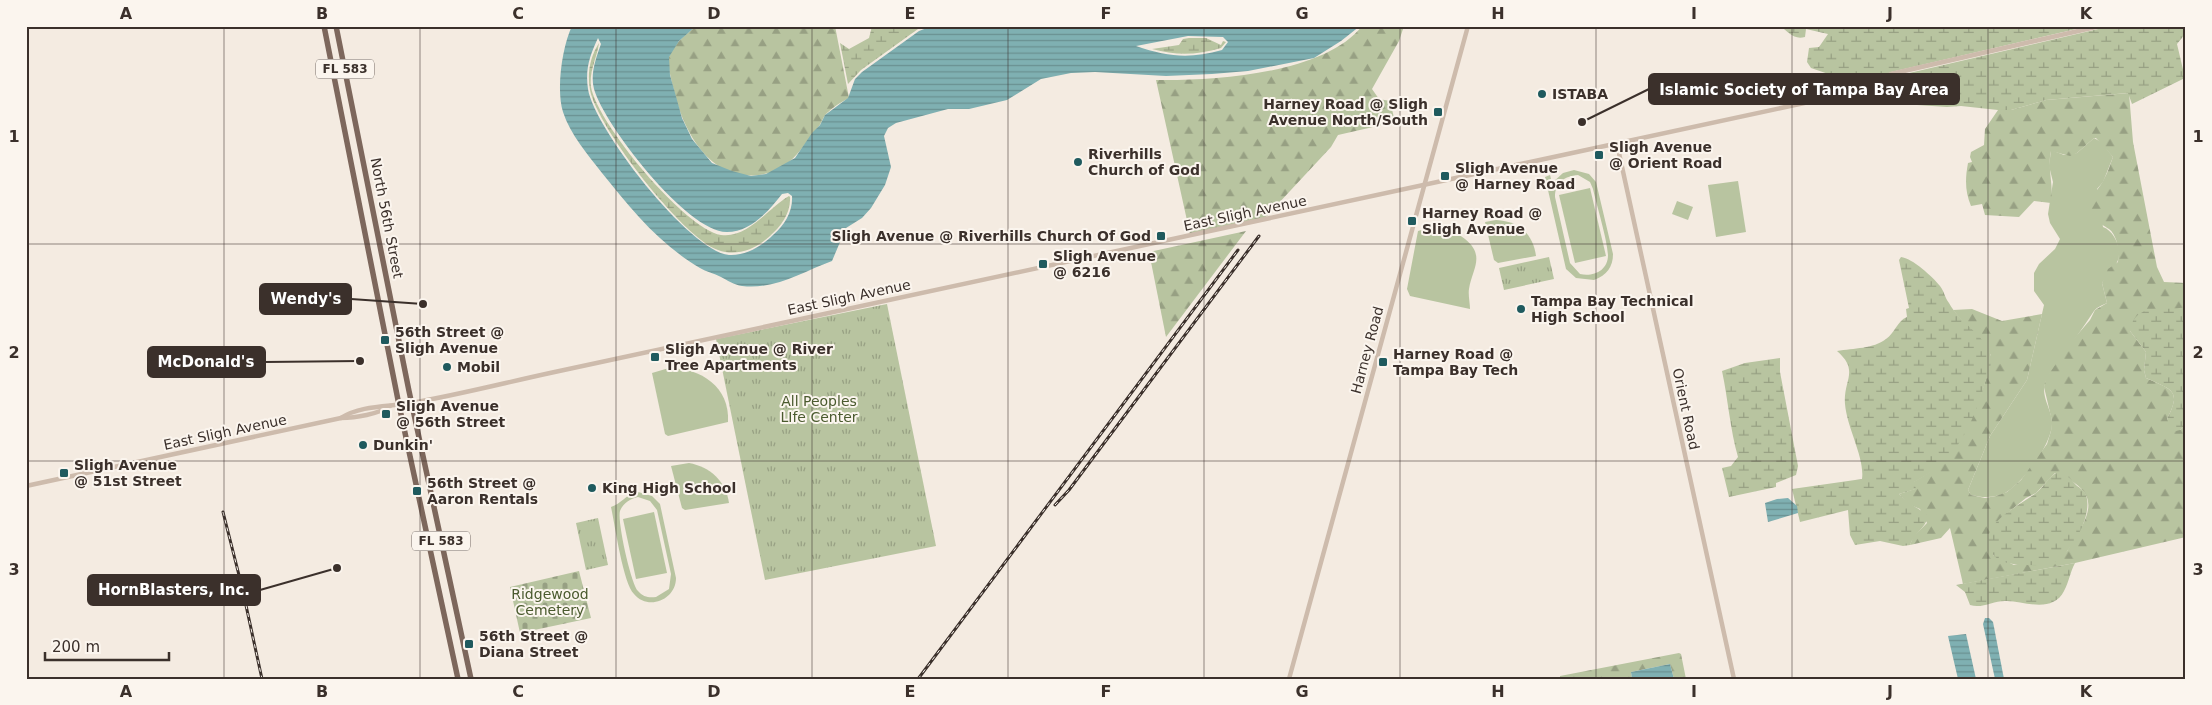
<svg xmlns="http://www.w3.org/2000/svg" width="2212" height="705" font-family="'DejaVu Sans',sans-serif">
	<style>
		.grass { fill: #b8c4a0; fill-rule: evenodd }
		.forest { fill: url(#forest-firs); fill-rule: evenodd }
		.wetland { fill: url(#wetland-marsh) }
		.cemetery { fill: url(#cemetery-stones) }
		.park { fill: url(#park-tufts) }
		.water { fill: url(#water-rules); fill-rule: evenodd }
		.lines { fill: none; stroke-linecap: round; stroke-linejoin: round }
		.minor { stroke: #cdbbac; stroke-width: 4.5 }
		.major { stroke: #7d675c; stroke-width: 5.5 }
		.rail-casing { stroke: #3b302b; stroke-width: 3 }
		.rail { stroke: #fbf5ee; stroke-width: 1; stroke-dasharray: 4; stroke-linecap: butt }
		.grid { fill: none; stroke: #3b302b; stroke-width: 1; stroke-opacity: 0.55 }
		.poi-dot { fill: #1f5a5e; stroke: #fbf5ee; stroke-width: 2 }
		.labels { text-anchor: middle; stroke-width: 4; stroke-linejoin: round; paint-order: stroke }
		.shield { fill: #fbf5ee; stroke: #756b66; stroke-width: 1 }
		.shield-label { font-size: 12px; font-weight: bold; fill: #3b302b }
		.poi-label { font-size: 14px; font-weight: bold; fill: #3b302b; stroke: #fbf5ee; text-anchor: start }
		.street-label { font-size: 14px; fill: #3b302b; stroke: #fbf5ee }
		.park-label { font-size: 14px; fill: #4a5a2e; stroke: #fbf5ee }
		.leader { fill: none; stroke: #3b302b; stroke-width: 2 }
		.callout-dot { fill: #3b302b; stroke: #fbf5ee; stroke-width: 2 }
		.callout { fill: #3b302b; stroke: #3b302b; stroke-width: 2 }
		.callout-label { font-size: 15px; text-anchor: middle; font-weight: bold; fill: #fff }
		.neatline { fill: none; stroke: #3b302b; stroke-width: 2 }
		.grid-label { font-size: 16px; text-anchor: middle; font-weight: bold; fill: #3b302b }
	</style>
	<defs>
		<pattern id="forest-firs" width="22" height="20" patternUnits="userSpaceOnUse" patternTransform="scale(1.25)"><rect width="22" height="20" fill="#b8c4a0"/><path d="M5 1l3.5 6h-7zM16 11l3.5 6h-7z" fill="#97a083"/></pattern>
		<pattern id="wetland-marsh" width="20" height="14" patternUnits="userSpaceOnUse" patternTransform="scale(1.25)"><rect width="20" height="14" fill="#b8c4a0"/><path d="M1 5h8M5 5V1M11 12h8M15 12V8" fill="none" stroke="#97a083"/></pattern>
		<pattern id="cemetery-stones" width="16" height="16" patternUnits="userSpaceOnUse" patternTransform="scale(1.25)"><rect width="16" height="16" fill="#b8c4a0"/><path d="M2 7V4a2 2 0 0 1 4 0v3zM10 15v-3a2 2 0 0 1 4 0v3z" fill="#97a083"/></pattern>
		<pattern id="park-tufts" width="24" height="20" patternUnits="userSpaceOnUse" patternTransform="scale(1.25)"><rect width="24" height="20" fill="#b8c4a0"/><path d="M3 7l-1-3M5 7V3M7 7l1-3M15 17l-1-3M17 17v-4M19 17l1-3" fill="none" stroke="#97a083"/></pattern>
		<pattern id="water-rules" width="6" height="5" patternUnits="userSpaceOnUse" patternTransform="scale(1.25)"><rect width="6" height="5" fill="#7fb0b2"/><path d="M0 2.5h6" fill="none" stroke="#699091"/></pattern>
	</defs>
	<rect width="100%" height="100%" fill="#f4ebe1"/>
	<g class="grass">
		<path d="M2094,138L2101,142L2113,157L2103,182L2097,189L2103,227C2114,231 2122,248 2118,260C2116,266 2106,276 2102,283L2107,303C2103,305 2097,307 2094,311C2083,328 2071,344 2059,361C2054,369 2047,375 2045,384C2041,396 2051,409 2052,421C2054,442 2022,484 2005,493C1994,498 1983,498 1971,495L1968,490L1990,436L2027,380L2044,305L2034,291V273L2039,264L2055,249L2060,239L2050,223L2048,214L2053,182L2049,166L2051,150L2064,155L2077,153Z"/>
		<path d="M1574,170L1589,174L1596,182L1613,254C1613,267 1607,275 1594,280L1576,278L1566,269L1545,177L1550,175L1552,183L1563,173ZM1578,175L1590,182L1593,189C1597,207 1607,238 1608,255C1608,271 1593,277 1580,274L1570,263L1555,197C1555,183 1564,176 1578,175Z"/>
		<path d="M1738,181L1746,232L1716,237L1708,185Z"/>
		<path d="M1590,188L1606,256L1575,263L1559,195Z"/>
		<path d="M1677,201L1693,207L1688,220L1672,214Z"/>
		<path d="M1496,220C1519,221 1533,234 1536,256L1498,263L1494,260L1485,222Z"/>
		<path d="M1429,228C1443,228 1454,230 1465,239C1486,256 1472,269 1469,289C1468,295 1470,303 1470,309L1410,296L1407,289L1418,231Z"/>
		<path d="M669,368C701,368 730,387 728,422L668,436L665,434L652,373Z"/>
		<path d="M689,463C710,467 726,481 729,503L685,510L682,508L671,466Z"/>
		<path d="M638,492L652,496L660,504L676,578C676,600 648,611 634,594C623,583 615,525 611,507C621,504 626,494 638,492ZM638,497L650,501L657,510L671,574L669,589L656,597C649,598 643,597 638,591C631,584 617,521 620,511C623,503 630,499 638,497Z"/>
		<path d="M654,512L667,573L636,579L623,519Z"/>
	</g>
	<g class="forest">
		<path d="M696,26H835L849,98C841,102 833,107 827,113C823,117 822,122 819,126C802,146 793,168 764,174C712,185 684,133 674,91C672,81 667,67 669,57C673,44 686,35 696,26Z"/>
		<path d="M1362,26H1404L1399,41L1372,89L1379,99L1390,101L1395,122L1338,135L1331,147L1265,218L1190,234L1156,80C1213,81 1325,74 1362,26Z"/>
		<path d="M2129,93L2133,142L2157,267L2164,282L2186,283V307L2130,331L2146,352L2144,370L2146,378C2172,390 2182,390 2167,419L2180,430L2186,425V537L2075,563L1963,584L1950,528L1941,538L1910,545L1913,537L1927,523L1920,509L1908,504L1899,494L1915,489L1913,482C1960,460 1977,409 1991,363V355L1953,310L1972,309L2002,321L2042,314L2027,380L1990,436L1968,490L1971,495L1985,498L1996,496L2007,492L2021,480L2047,444L2051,431L2052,421L2044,387L2046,378L2072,341L2090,320L2095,310L2107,303L2102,283L2108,269L2118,262C2119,252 2118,236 2109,229C2099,222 2089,219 2091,203C2093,192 2100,188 2104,179C2108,172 2110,165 2113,157L2096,138H2094L2077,153L2070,156L2051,151C2047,168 2054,185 2051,203L2034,201L2019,217L1985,215L1982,204L1971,206C1965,192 1965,179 1968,163L1972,162L1970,157L1971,152L1984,145L1985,129L1998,110H2011L2046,100ZM2055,473C2105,493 2090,515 2067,551L2014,565L1993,555L2005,515L2026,498L2036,493Z"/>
		<path d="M1246,231L1166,337L1149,252Z"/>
		<path d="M1679,653L1681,654L1686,679H1674L1670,664L1631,672L1632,679H1560V676Z"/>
	</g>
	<g class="wetland">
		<path d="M872,26H926L918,29L861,70L848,84L840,43L849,49L869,38Z"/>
		<path d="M1780,26H2089L1891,72L1859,89L1840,78L1811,68L1807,62L1809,48L1819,47L1828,34L1806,29L1805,37C1793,40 1789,32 1780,26Z"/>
		<path d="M2111,26L2119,28L2186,26V33L2177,44L2185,78L2132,104L2128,93L2046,100L2011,110H1998L1961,106L1947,107L1902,104L1865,91L1892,77Z"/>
		<path d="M1189,38H1206L1221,45L1223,41L1226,42L1221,48C1197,55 1177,56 1152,49L1179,45L1183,39Z"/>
		<path d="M599,43C597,58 589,71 591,87C597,123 685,229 721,235C748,239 768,208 789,196L790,197C791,213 781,226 770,236C756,249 737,257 718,250C683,238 597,127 590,90C587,73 590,57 599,43Z"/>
		<path d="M1901,257C1912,258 1933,277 1940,286C1944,291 1945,298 1949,303C1959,322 1982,333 1990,353C1994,362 1988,374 1985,383C1972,426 1956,462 1914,482L1916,489L1899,494C1909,505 1918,507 1928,516C1926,528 1914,533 1910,545L1903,546L1880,541L1855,545L1850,535L1848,510L1800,522L1792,489L1862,479C1865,458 1847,428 1845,404C1843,380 1860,371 1837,351C1854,348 1873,349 1886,339C1895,333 1897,321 1907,317L1906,309L1909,308L1899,260Z"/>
		<path d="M2186,307V425L2180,430L2172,432L2167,419C2182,390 2172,390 2146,378L2144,370L2146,352L2130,331C2135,301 2163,312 2186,307Z"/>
		<path d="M1780,358V372L1798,466L1796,475L1776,483V487L1729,497L1722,468L1731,466L1738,457C1730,429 1728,399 1722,371L1745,363Z"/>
		<path d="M2058,472C2066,474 2070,478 2076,485C2080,488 2085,491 2086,495C2093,515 2073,550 2056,561C2048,567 2036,565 2026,565C2015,565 1998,563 1992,553C1975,525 2018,507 2036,493C2044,487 2049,476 2058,472Z"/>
		<path d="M2075,563C2070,572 2069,582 2064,591C2053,613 2026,602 2007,601C1994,600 1983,609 1970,605L1965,592L1956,585Z"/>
	</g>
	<path class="cemetery" d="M579,571L591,618L520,633L510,587Z"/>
	<g class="park">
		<path d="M1549,257L1554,279L1504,290L1499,268Z"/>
		<path d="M887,304L936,546L765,580L716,339Z"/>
		<path d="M598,518L608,565L586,570L576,523Z"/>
	</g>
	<g class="water">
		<path d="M572,26H696L679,41L669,57L670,75L682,118L692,139L712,163L732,171L751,176L766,174L795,158L812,133L820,125L825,115L848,98L855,79L862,72L919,31L932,26H1360L1341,41L1314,58L1248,71L1212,74L1166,76L1095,72L1071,73L1041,79L1007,100L969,109H948L896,123L888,128L884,136L891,167L885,185L871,208L862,218L846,228L832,261C802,272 775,290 742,286C734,285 727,280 721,277C714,273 706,272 700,268C659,244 631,209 602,173C588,155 570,134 563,112C556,90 562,47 572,26ZM1188,36L1223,37L1228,42L1222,50C1190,59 1168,57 1136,46ZM598,38L601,44C596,58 590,74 594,89C604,125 688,233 727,232C750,232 769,211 782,194L788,193L792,196C793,211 785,225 773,235C762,246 746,256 729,255C689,251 594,128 588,89C585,69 590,55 598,38Z"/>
		<path d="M1788,498L1797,506L1798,513L1768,522L1765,503L1777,499Z"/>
		<path d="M1985,618H1989L1993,622L2004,679H1995L1983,624Z"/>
		<path d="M1966,634L1976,679H1958L1948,636Z"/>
		<path d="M1670,664L1674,679H1632L1631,672Z"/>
	</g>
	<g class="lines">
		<g class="minor">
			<path d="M1617,144L1734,679"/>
			<path d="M341,418C361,405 389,407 411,403C458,395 504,383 550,373L1860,91L1891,74L2100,26"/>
			<path d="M26,486L341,418C355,418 379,414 390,406"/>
			<path d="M1289,679L1468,26"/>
		</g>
		<g class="major">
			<path d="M324,26L399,405L458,679"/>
			<path d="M336,26L409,391L471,679"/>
		</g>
		<defs>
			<g id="rail">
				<path d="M1055,505L1069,490L1259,236"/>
				<path d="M223,512L242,587L262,679"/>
				<path d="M918,679L1238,250"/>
			</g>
		</defs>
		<use href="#rail" class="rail-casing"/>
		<use href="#rail" class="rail"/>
	</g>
	<path class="grid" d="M224,26V679M420,26V679M616,26V679M812,26V679M1008,26V679M1204,26V679M1400,26V679M1596,26V679M1792,26V679M1988,26V679M26,244H2186M26,461H2186"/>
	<g class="poi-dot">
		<circle cx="1542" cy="94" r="5"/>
		<rect x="1433" y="107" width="10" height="10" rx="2.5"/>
		<rect x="1594" y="150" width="10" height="10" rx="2.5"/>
		<circle cx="1078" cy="162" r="5"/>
		<rect x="1440" y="171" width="10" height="10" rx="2.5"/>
		<rect x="1407" y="216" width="10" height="10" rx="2.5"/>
		<rect x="1156" y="231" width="10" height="10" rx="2.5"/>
		<rect x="1038" y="259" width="10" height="10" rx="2.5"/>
		<circle cx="1521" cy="309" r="5"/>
		<rect x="380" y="335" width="10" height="10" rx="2.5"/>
		<rect x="650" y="352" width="10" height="10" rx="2.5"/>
		<rect x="1378" y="357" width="10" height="10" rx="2.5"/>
		<circle cx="447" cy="367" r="5"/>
		<rect x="381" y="409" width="10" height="10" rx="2.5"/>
		<circle cx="363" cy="445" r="5"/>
		<rect x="59" y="468" width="10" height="10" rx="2.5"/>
		<circle cx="592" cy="488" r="5"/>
		<rect x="412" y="486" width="10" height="10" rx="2.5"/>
		<rect x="464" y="639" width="10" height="10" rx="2.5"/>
	</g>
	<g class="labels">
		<g class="shield">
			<rect x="316" y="59.5" width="58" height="19" rx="4"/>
			<rect x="412" y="531.5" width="58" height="19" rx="4"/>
		</g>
		<g class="shield-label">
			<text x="345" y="73">FL 583</text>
			<text x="441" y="545">FL 583</text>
		</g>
		<g class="poi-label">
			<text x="1552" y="99">ISTABA</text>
			<text x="1428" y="109" text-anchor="end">Harney Road @ Sligh<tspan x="1428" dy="16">Avenue North/South</tspan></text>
			<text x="1609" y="152">Sligh Avenue<tspan x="1609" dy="16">@ Orient Road</tspan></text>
			<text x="1088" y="159">Riverhills<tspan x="1088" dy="16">Church of God</tspan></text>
			<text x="1455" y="173">Sligh Avenue<tspan x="1455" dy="16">@ Harney Road</tspan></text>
			<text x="1422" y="218">Harney Road @<tspan x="1422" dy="16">Sligh Avenue</tspan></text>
			<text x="1151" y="241" text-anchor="end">Sligh Avenue @ Riverhills Church Of God</text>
			<text x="1053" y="261">Sligh Avenue<tspan x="1053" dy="16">@ 6216</tspan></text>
			<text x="1531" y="306">Tampa Bay Technical<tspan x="1531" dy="16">High School</tspan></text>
			<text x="395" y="337">56th Street @<tspan x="395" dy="16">Sligh Avenue</tspan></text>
			<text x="665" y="354">Sligh Avenue @ River<tspan x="665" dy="16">Tree Apartments</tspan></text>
			<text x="1393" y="359">Harney Road @<tspan x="1393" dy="16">Tampa Bay Tech</tspan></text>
			<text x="457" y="372">Mobil</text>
			<text x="396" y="411">Sligh Avenue<tspan x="396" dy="16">@ 56th Street</tspan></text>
			<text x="373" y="450">Dunkin'</text>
			<text x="74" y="470">Sligh Avenue<tspan x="74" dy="16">@ 51st Street</tspan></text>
			<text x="427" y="488">56th Street @<tspan x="427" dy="16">Aaron Rentals</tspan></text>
			<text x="602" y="493">King High School</text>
			<text x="479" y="641">56th Street @<tspan x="479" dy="16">Diana Street</tspan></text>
		</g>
		<g class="street-label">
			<text transform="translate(1245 213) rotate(-12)" y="5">East Sligh Avenue</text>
			<text transform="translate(387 218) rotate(79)" y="5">North 56th Street</text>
			<text transform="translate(849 297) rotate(-12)" y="5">East Sligh Avenue</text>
			<text transform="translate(1367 350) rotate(-75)" y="5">Harney Road</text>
			<text transform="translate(1686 409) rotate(78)" y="5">Orient Road</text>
			<text transform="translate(225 432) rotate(-12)" y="5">East Sligh Avenue</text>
		</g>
		<g class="park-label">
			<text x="819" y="406">All Peoples<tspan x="819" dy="16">LIfe Center</tspan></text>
			<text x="550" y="599">Ridgewood<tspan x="550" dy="16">Cemetery</tspan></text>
		</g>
	</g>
	<path class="leader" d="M1582 122L1649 89M423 304L351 299M360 361L265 362M337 568L260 590"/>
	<g class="callout-dot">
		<circle cx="1582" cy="122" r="5"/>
		<circle cx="423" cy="304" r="5"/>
		<circle cx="360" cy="361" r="5"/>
		<circle cx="337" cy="568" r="5"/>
	</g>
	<g class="callout">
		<rect x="1649" y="74" width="310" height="30" rx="5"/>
		<rect x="260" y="284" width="91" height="30" rx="5"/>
		<rect x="148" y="347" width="117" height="30" rx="5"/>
		<rect x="88" y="575" width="172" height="30" rx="5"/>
	</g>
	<g class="callout-label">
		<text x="1804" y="95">Islamic Society of Tampa Bay Area</text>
		<text x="306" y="304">Wendy's</text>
		<text x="206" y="367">McDonald's</text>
		<text x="174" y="595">HornBlasters, Inc.</text>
	</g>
	<rect width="2212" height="705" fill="none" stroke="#fbf5ee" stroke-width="55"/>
	<path d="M45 652v8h124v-8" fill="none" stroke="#3b302b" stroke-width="2.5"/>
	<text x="52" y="652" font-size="15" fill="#3b302b" stroke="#fbf5ee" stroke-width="4" paint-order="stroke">200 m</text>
	<rect x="28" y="28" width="2156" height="650" class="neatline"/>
	<g class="grid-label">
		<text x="126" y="19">A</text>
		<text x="322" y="19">B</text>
		<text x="518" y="19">C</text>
		<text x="714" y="19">D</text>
		<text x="910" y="19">E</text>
		<text x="1106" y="19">F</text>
		<text x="1302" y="19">G</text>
		<text x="1498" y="19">H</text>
		<text x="1694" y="19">I</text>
		<text x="1890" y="19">J</text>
		<text x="2086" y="19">K</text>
		<text x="14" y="142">1</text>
		<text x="2198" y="142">1</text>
		<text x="14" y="358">2</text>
		<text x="2198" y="358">2</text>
		<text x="14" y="575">3</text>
		<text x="2198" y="575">3</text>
		<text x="126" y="697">A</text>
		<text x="322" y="697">B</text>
		<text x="518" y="697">C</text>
		<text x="714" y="697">D</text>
		<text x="910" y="697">E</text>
		<text x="1106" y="697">F</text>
		<text x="1302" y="697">G</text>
		<text x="1498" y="697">H</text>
		<text x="1694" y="697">I</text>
		<text x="1890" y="697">J</text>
		<text x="2086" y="697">K</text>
	</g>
</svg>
